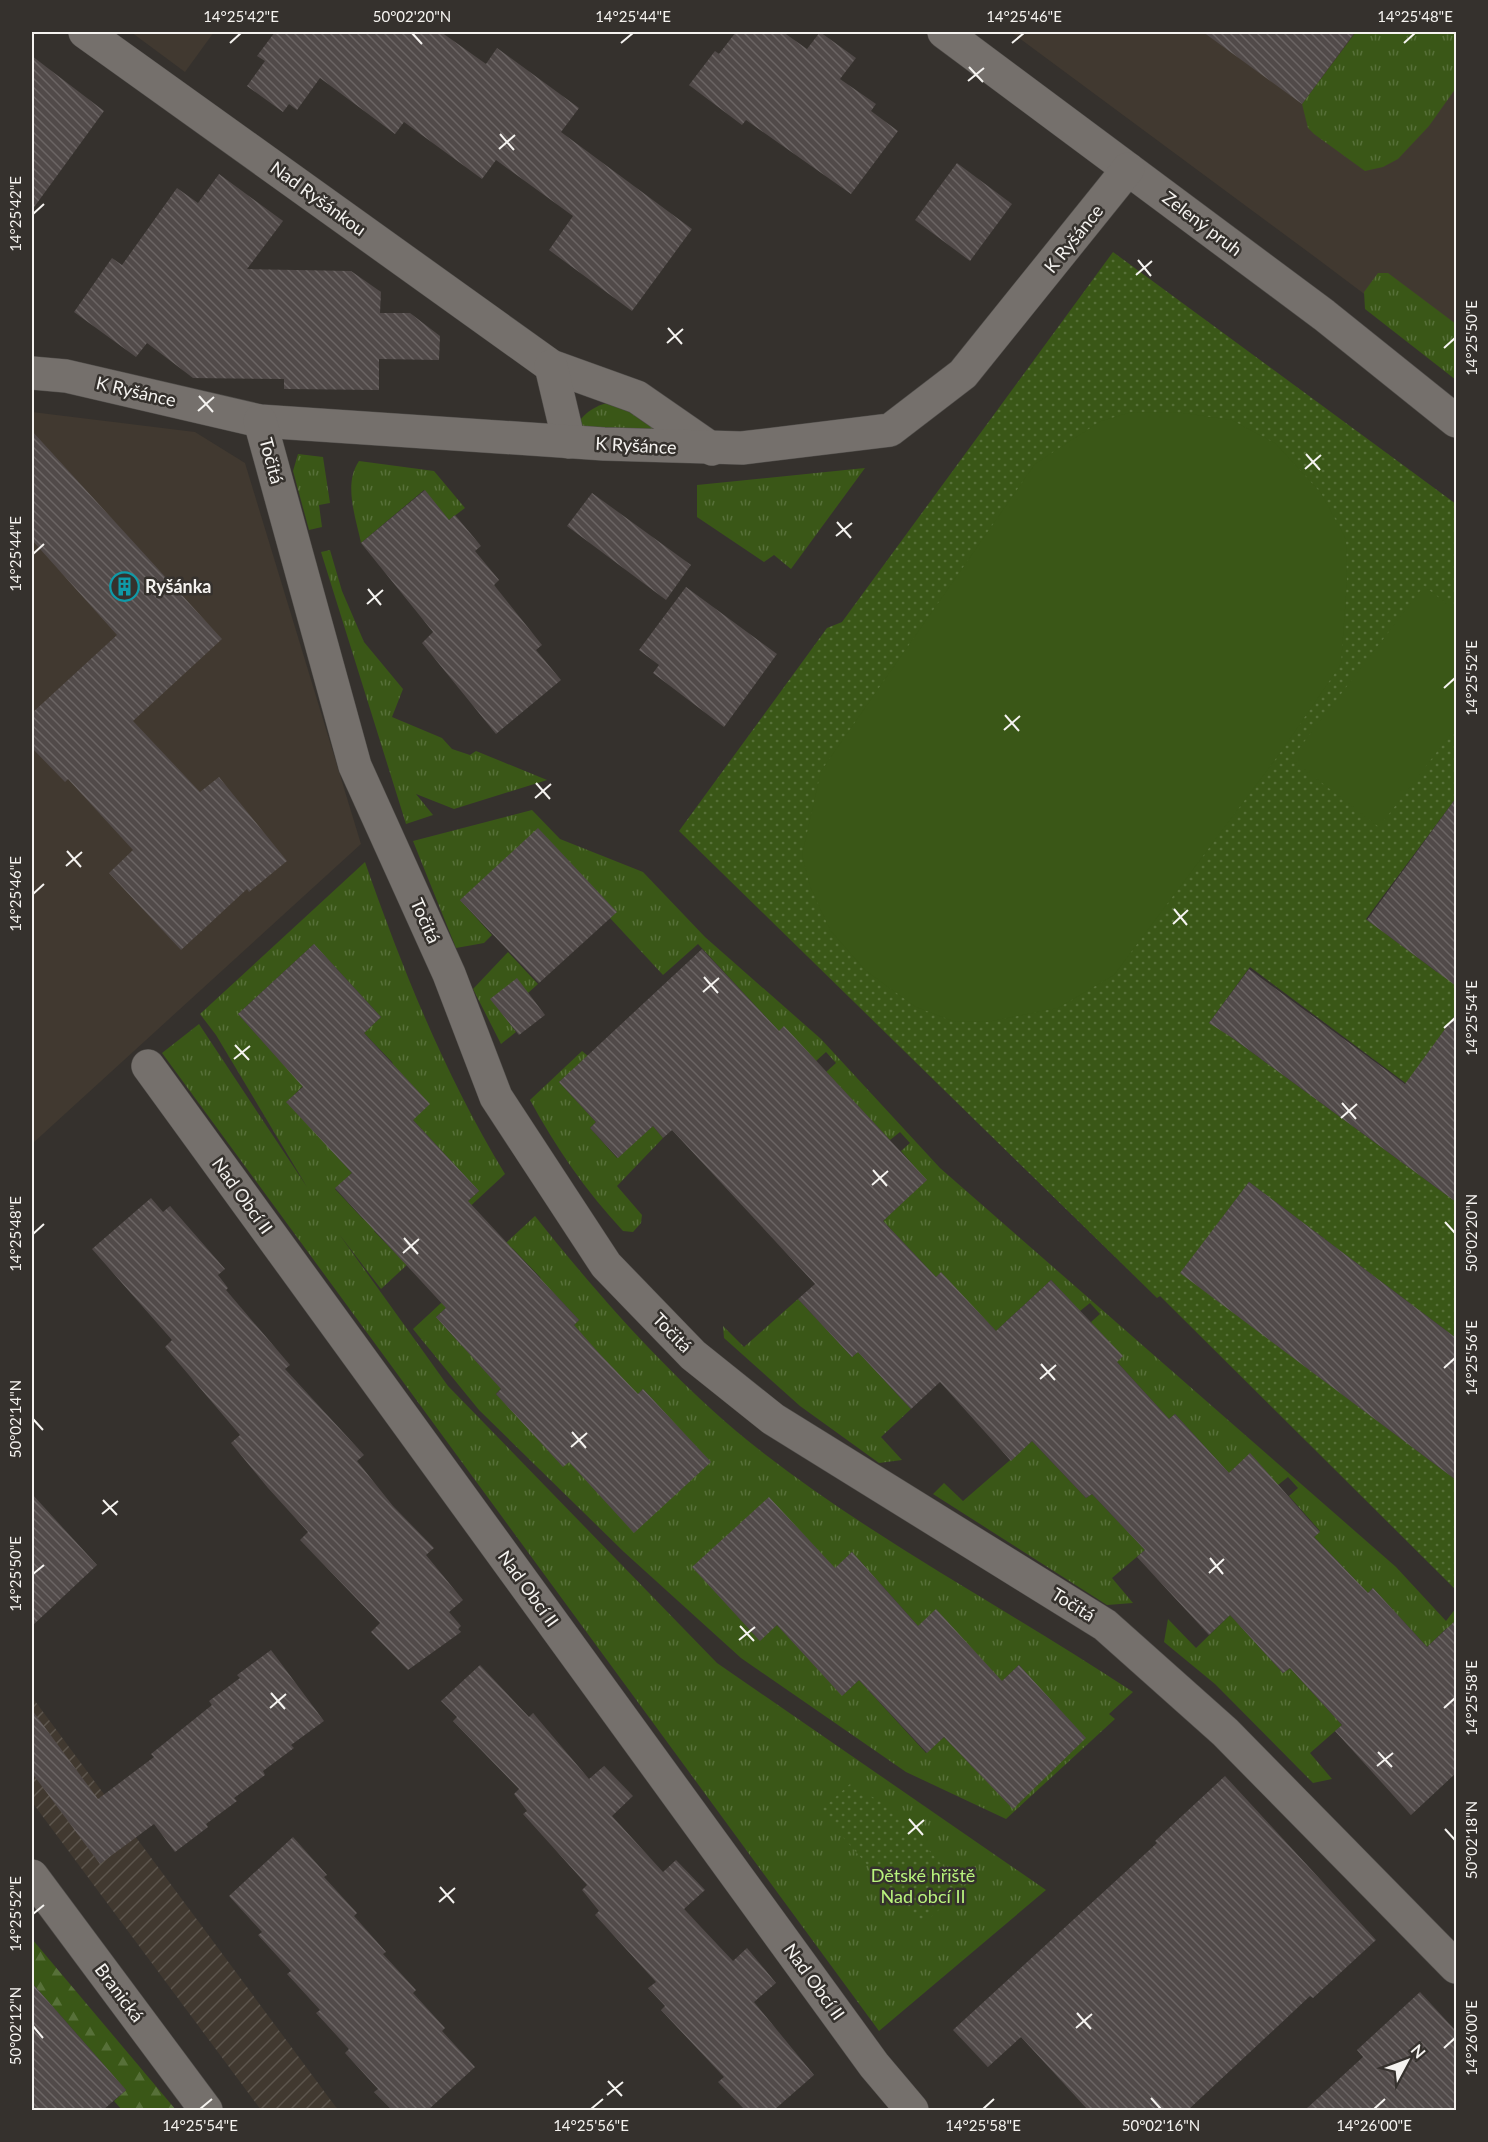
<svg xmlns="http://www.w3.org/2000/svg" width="1488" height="2142" font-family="Lato,sans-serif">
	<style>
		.built { fill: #413930 }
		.industrial { fill: url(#industrial-furrows) }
		.grass { fill: url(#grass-tufts); fill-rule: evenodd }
		.forest { fill: url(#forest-firs) }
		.park { fill: url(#park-dots) }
		.pitch { fill: #3a5717 }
		.building { fill: url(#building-back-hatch) }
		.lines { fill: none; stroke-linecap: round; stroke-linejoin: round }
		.minor-casing { stroke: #504d4a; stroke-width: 34 }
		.minor { stroke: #75706c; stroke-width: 33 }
		.ticks { fill: none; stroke: #f5f3f0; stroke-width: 2 }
		.labels { text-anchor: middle; stroke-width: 5; stroke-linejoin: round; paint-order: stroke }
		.street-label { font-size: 18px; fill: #f5f3f0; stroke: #35312d }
		.poi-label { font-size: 18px; font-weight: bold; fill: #f5f3f0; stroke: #35312d; text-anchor: start }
		.park-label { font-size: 18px; fill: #b9f37d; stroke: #35312d }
		.neatline { fill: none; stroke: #f5f3f0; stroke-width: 2 }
		.ticks-label { font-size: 15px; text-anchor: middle; fill: #f5f3f0 }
	</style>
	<defs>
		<pattern id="industrial-furrows" width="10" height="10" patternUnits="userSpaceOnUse" patternTransform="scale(1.5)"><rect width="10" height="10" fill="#413930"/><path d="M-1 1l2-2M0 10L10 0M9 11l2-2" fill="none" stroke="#5d564e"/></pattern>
		<pattern id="grass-tufts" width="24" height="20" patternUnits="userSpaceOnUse" patternTransform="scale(1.5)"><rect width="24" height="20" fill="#3a5717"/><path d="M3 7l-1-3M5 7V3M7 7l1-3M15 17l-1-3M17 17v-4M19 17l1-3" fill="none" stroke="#577039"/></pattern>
		<pattern id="forest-firs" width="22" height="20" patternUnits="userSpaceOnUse" patternTransform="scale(1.5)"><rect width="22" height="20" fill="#3a5717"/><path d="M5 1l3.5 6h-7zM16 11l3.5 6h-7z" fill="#577039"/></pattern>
		<pattern id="park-dots" width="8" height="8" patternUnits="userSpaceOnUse" patternTransform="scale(1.5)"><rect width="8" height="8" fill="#3a5717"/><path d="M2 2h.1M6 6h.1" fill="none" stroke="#577039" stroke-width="1.8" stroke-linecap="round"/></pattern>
		<pattern id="building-back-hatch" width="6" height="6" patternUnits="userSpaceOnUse" patternTransform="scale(1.5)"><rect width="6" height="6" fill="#514a49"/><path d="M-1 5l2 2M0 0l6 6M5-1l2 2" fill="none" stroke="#6b6564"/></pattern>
	</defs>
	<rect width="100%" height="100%" fill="#35312d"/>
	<g class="built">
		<path d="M131,32H214L185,72Z"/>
		<path d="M1011,32H1456V363L1315,257Z"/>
		<path d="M32,412L195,432L245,463L361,844L32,1144Z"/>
	</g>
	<path class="industrial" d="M32,1697L338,2110H261L32,1802Z"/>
	<g class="grass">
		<path d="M1356,32H1456V88L1429,126L1398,159L1383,167L1365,171L1314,134L1308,128L1302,104Z"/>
		<path d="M1378,273H1388L1456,324V380L1365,309L1364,292Z"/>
		<path d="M619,401L636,412L664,437L575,427C586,410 599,403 619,401Z"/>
		<path d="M298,454L323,457L330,503L319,505L322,527L309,530L293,471Z"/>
		<path d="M359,461L434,471L465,508L449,520L424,490L361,543C356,518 343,484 359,461Z"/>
		<path d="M865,468L791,569L774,555L764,562L697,517V485Z"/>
		<path d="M330,550L342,591L364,642L403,689L392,717L442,738L452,749L470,755L476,751L547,780L454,809L416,794L433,815L406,824L321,552Z"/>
		<path d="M532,810L560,839L643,872L705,937L821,1039L940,1168L1396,1567L1446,1621L1456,1608V1638L1447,1628L1427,1647L1373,1588L1368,1593L1314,1537L1320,1531L1289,1496L1298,1488L1288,1477L1278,1485L1250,1454L1229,1473L1175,1414L1169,1419L1117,1362L1091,1322L1100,1314L1090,1303L1080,1311L1051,1280L996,1331L941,1273L936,1277L883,1221L926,1180L901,1151L910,1143L900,1132L890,1140L826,1072L836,1063L826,1052L816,1061L779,1031L698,944L663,975L610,918L616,912L460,900L492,935L484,943L456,948L413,841Z"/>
		<path d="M365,862C403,971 445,1075 505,1174L381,1289L339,1234L448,1386L717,1663L1046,1890L879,2031L162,1053L199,1024L307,1187L216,1035L200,1014ZM314,944L381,1017L364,1033L392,1062L413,1120L479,1191L403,1261L374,1231L380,1226L363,1219L335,1189L352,1173L287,1102L303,1086L238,1014Z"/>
		<path d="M508,952L538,984L528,993L491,999L516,1032L501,1044L473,989Z"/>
		<path d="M582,1051L588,1056L559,1082L596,1122L590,1128L617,1158L653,1126L663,1138L617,1186L642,1215L641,1223L633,1232L623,1231C586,1191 556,1148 530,1100Z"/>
		<path d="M535,1216C597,1294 670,1377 747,1440C866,1536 1005,1607 1133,1692L1109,1714L1115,1719L1006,1819L906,1772L741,1658L624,1552L479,1410L413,1329ZM512,1248L540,1277L546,1295L551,1290L579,1320L574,1325L606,1372L638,1394L643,1389L671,1419L569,1462L563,1466L496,1394L501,1388L474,1359L468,1341L462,1346L436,1317ZM852,1552L918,1626L1002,1681L1019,1665L1085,1738L973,1767L944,1737L926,1753L859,1680L843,1695L777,1625L759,1640L732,1610L835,1569Z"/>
		<path d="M798,1299L852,1357L858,1352L911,1409L881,1437L902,1460L879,1463L800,1406L724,1338L723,1326L744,1347Z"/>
		<path d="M1032,1441L1086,1498L1092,1494L1145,1550L1112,1578L1133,1603L1107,1605L933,1494L944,1483L963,1501Z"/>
		<path d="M1230,1615L1283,1673L1290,1668L1342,1725L1310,1753L1332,1779L1313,1783L1215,1684L1164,1642L1168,1619L1196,1648Z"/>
	</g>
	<path class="forest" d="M32,1939L176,2110H122L114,2101L126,2090L32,1983Z"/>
	<g class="park">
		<path d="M1113,252L1456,504V798L1366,919L1437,972L1456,943V1014L1428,1053L1456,1075V1084L1439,1108L1250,967L1209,1023H1212L1456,1202V1338L1249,1182L1181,1273L1456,1480V1590L1160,1296L1157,1298L679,831L827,628L842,622Z"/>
		<path d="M850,1784L888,1806L963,1888L921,1926L820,1811Z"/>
	</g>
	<g class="pitch">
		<path d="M1132,412L1183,413L1232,420L1276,444L1321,493L1346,539L1347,582L1341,664L1283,749L1114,975L1058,1008L987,1022L953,1021L916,1007L866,971L830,930L810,886L802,855L821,771L1035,464L1101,421Z"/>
		<path d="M1424,586L1456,611V727L1379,827L1291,759Z"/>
	</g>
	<g class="building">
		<path d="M275,32H441L486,64L497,48L579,108L561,132L692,229L632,311L549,250L573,216L496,160L482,179L404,122L395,134L320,78L297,110L289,104L283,112L247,86L265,61L257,56Z"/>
		<path d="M736,32H783L807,49L820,32L856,58L840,79L876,104L871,111L898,131L851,194L746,120L742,125L689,85L715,51L719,54Z"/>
		<path d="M1203,32H1355L1302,104Z"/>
		<path d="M32,56L104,111L32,210Z"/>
		<path d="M957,163L1012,204L970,261L915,220Z"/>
		<path d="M219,174L283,221L247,269L351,271L381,292L380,313H410L440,336L439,360L379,359V390L284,389V379L193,378L147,343L136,357L74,312L112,258L122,265L177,188L198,203Z"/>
		<path d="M32,431L222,639L133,721L200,792L219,777L287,861L249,892L247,889L181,950L109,873L133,850L68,779L65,782L32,748V713L117,635L32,540Z"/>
		<path d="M425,490L449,520L455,515L481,546L475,551L499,580L494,585L542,645L536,650L561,680L496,734L422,643L433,632L361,543Z"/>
		<path d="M592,493L691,565L666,600L567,526Z"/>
		<path d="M686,587L777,654L724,727L653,673L659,665L639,650Z"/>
		<path d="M1456,798V986L1367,920Z"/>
		<path d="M538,828L617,912L539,983L460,900Z"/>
		<path d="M314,944L381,1017L364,1033L430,1104L413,1120L479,1191L468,1201L579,1320L574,1325L597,1351L638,1394L643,1389L711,1462L634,1533L569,1462L563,1467L496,1394L501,1389L436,1317L446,1308L335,1188L352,1173L286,1102L303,1087L238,1014Z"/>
		<path d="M702,949L779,1031L784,1026L927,1180L883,1221L936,1277L941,1272L996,1331L1051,1280L1123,1356L1117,1362L1169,1419L1175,1414L1229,1473L1250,1453L1320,1532L1314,1537L1368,1593L1373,1588L1427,1647L1456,1620V1773L1411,1815L1335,1731L1342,1725L1290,1668L1283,1673L1230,1615L1209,1635L1137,1557L1145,1550L1092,1494L1086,1498L1032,1441L1011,1461L940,1382L911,1409L858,1352L852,1357L798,1299L815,1284L672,1130L663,1138L653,1126L618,1158L590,1128L596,1122L559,1082Z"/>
		<path d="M1249,969L1405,1084L1456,1014V1202L1234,1039L1209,1023Z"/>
		<path d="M517,978L545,1015L519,1035L490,999Z"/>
		<path d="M1249,1182L1456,1338V1480L1180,1273Z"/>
		<path d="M151,1198L163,1212L170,1206L225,1269L218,1275L228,1288L226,1290L290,1365L285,1369L364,1455L357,1461L393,1506L434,1548L426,1555L463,1600L449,1612L461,1626L458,1629L461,1632L408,1670L371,1632L380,1623L300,1540L308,1532L268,1488L231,1443L240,1435L165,1347L172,1340L92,1249Z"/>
		<path d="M32,1494L97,1565L32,1626Z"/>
		<path d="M769,1497L835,1568L852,1552L918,1626L936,1609L1002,1681L1019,1665L1086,1738L1013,1809L944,1737L927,1753L859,1680L842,1696L777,1625L760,1641L692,1567Z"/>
		<path d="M271,1650L324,1721L291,1745L294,1748L263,1771L265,1775L234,1798L237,1801L206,1824L208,1827L175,1852L154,1824L100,1864L32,1773V1710L98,1799L154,1757L151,1754L212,1705L209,1701L240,1678L237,1675Z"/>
		<path d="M480,1665L529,1717L533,1713L589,1779L604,1766L633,1796L612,1816L663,1872L676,1860L705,1890L684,1909L733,1961L747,1948L776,1983L754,2002L814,2075L774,2110H745L718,2082L724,2077L661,2010L665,2006L648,1988L656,1982L595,1915L599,1911L582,1890L587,1885L523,1814L527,1811L514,1794L519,1789L453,1721L457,1717L441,1701Z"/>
		<path d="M1225,1776L1376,1940L1313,1998L1310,1996L1188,2110H1088L1021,2037L988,2067L953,2030L1157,1843L1155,1841Z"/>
		<path d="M293,1837L327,1875L324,1877L357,1913L354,1916L386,1952L383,1954L416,1990L413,1993L445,2028L442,2031L475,2067L428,2110H392L374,2092L378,2089L345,2053L349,2049L316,2013L320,2010L287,1974L291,1971L258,1935L262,1932L229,1896Z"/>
		<path d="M32,1983L126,2090L103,2110H32Z"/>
		<path d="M1420,1992L1456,2031V2110H1305L1363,2057L1357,2050Z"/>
	</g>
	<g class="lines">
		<defs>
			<g id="minor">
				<path d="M85,32L551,366L637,397L712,449"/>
				<path d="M944,32L1324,315L1456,421"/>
				<path d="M551,366L569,442"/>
				<path d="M32,373L66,376L260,421L604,444L742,448L890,430L963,374L1128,169"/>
				<path d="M260,421L355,766L449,974L496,1097L606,1265L693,1355L773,1419L1105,1625L1225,1732L1456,1967"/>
				<path d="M148,1066L874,2065L912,2110"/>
				<path d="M32,1876L206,2110"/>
			</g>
		</defs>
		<use href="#minor" class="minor-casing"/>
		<use href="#minor" class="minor"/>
	</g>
	<path class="ticks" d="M412,33L422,44M230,43L241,33M621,43L633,33M1012,43L1024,33M1404,43L1415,33M969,67L983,82M968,81L984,68M500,134L514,150M499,149L515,135M33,214L44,204M1138,260L1151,276M1136,275L1152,261M668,328L682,344M667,343L683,329M1444,348L1455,338M199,396L213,412M198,411L214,397M1306,454L1320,470M1305,469L1321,455M837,522L851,538M836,536L852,523M33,554L44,544M368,589L381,605M367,604L383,590M1444,688L1455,678M1005,715L1019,731M1004,730L1020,716M536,783L550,799M535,798L551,784M67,851L81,867M66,866L82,852M33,894L44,884M1174,909L1187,925M1173,924L1188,910M704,977L718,993M703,992L719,978M1444,1028L1455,1018M235,1045L249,1060M234,1059L250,1046M1342,1103L1356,1119M1341,1118L1357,1104M873,1170L887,1186M872,1185L888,1171M1445,1222L1455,1233M33,1234L44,1224M404,1238L418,1254M403,1253L419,1239M1041,1364L1055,1380M1444,1368L1455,1358M1040,1379L1056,1365M33,1419L43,1430M572,1432L586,1448M571,1447L587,1433M103,1500L117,1515M102,1514L118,1501M1210,1558L1223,1574M1209,1573L1224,1559M33,1574L44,1565M740,1626L754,1641M739,1640L755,1627M271,1693L285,1709M270,1708L286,1694M1444,1708L1455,1698M1378,1752L1392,1767M1377,1766L1393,1753M909,1819L923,1835M1445,1829L1455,1840M908,1834L924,1820M440,1887L454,1903M439,1902L455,1888M33,1914L44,1905M1077,2013L1091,2029M33,2026L43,2038M1076,2028L1092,2014M1444,2048L1455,2038M608,2081L622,2096M607,2095L623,2082M1151,2098L1161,2109M200,2109L212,2099M591,2109L603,2099M983,2109L994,2099M1374,2109L1385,2099"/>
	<defs>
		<symbol id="building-ring" viewBox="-11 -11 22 22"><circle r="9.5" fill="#35312d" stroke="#0f9aa8" stroke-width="1.5"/><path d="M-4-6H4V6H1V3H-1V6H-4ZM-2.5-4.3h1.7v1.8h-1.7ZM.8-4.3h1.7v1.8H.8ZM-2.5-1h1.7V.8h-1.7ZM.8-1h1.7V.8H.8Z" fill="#0f9aa8"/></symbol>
	</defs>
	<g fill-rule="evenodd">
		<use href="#building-ring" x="108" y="570" width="33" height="33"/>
	</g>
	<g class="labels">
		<g class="street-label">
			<text transform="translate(318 199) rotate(36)" y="6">Nad Ryšánkou</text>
			<text transform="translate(1202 224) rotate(37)" y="6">Zelený pruh</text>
			<text transform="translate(1074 239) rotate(-51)" y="6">K Ryšánce</text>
			<text transform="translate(136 392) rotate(13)" y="6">K Ryšánce</text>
			<text transform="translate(636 446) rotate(3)" y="6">K Ryšánce</text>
			<text transform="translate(271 461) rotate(75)" y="6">Točitá</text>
			<text transform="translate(425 921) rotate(66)" y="6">Točitá</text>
			<text transform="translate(242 1196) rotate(54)" y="6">Nad Obcí II</text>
			<text transform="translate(672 1333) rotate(46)" y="6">Točitá</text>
			<text transform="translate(528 1589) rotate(54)" y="6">Nad Obcí II</text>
			<text transform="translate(1073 1605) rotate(32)" y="6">Točitá</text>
			<text transform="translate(814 1982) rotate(54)" y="6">Nad Obcí II</text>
			<text transform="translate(119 1993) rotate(53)" y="6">Branická</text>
		</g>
		<g class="poi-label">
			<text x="145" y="593">Ryšánka</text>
		</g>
		<g class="park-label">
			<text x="923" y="1882">Dětské hřiště<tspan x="923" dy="21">Nad obcí II</tspan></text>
		</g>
	</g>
	<rect width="1488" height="2142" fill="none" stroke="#35312d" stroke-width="66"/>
	<g transform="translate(1407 2061) rotate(49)" stroke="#35312d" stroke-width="4.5" paint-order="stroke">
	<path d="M0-4.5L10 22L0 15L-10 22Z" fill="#f5f3f0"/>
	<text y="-9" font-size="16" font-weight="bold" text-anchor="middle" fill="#f5f3f0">N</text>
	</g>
	<rect x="33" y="33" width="1422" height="2076" class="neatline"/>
	<g class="ticks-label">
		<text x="241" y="22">14°25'42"E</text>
		<text x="412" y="22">50°02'20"N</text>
		<text x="633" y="22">14°25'44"E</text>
		<text x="1024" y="22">14°25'46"E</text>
		<text x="1415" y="22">14°25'48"E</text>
		<text transform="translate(16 214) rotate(-90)" y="5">14°25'42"E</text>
		<text transform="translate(1472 338) rotate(-90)" y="5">14°25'50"E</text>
		<text transform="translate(16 554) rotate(-90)" y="5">14°25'44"E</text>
		<text transform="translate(1472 678) rotate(-90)" y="5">14°25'52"E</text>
		<text transform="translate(16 894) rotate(-90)" y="5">14°25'46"E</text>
		<text transform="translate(1472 1018) rotate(-90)" y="5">14°25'54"E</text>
		<text transform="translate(1472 1233) rotate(-90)" y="5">50°02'20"N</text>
		<text transform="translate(16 1234) rotate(-90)" y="5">14°25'48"E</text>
		<text transform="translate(1472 1358) rotate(-90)" y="5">14°25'56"E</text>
		<text transform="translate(16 1419) rotate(-90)" y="5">50°02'14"N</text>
		<text transform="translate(16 1574) rotate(-90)" y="5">14°25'50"E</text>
		<text transform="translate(1472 1698) rotate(-90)" y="5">14°25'58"E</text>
		<text transform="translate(1472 1840) rotate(-90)" y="5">50°02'18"N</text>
		<text transform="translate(16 1914) rotate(-90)" y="5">14°25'52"E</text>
		<text transform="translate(16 2026) rotate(-90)" y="5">50°02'12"N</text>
		<text transform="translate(1472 2038) rotate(-90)" y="5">14°26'00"E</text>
		<text x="200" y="2131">14°25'54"E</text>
		<text x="591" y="2131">14°25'56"E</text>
		<text x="983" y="2131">14°25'58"E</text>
		<text x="1161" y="2131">50°02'16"N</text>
		<text x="1374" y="2131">14°26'00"E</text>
	</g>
</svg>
